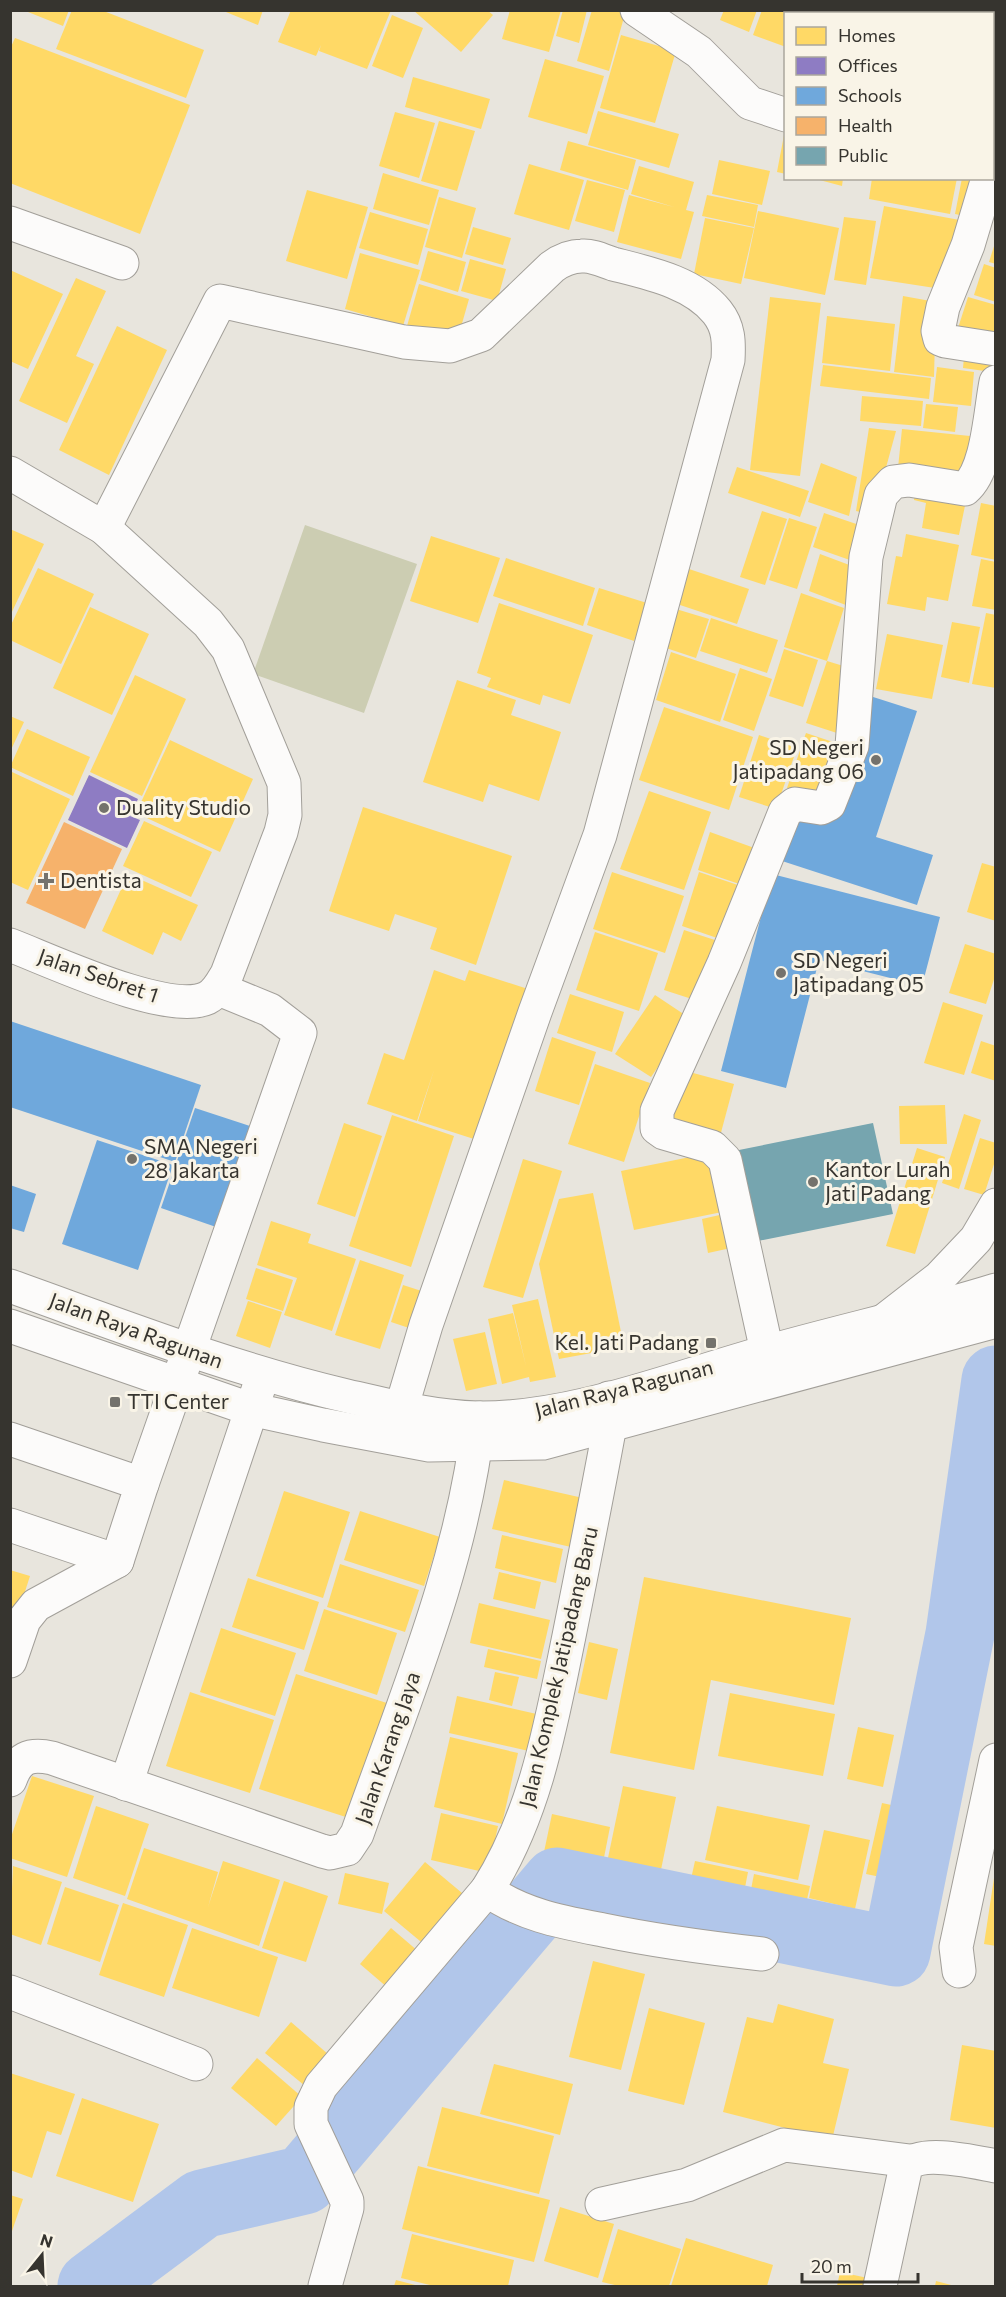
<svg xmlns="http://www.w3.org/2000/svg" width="1006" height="2297" font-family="Commissioner,sans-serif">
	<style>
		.green { fill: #cccdb2 }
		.homes { fill: #ffd966 }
		.offices { fill: #8e7cc3 }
		.schools { fill: #6fa8dc }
		.health { fill: #f6b26b }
		.public { fill: #76a5af }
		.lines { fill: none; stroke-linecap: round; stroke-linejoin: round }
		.river { stroke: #b1c6ea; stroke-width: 69 }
		.minor-casing { stroke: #a29f99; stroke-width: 35 }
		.major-casing { stroke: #a29f99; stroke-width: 35 }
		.minor { stroke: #fcfbfa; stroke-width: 33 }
		.major { stroke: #fcfbfa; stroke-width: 33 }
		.poi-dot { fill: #74726c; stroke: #f9f4e7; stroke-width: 2 }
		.labels { text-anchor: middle; stroke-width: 6; stroke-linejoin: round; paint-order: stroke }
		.poi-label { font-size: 21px; fill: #36342f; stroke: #f9f4e7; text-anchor: start }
		.street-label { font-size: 21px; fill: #36342f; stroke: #f9f4e7 }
	</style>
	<rect width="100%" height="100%" fill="#e8e5dd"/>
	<path class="green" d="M305,525L417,564L364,713L253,674Z"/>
	<g class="homes">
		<path d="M23,10H69L63,26Z"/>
		<path d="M72,10H101L204,50L186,98L56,49Z"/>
		<path d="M221,10H263L258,25Z"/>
		<path d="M291,10H391L367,69L319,51L321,45L316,56L278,42Z"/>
		<path d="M413,10H487L493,15L461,52Z"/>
		<path d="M510,10H561L549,52L502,39Z"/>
		<path d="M563,10H587L579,43L556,36Z"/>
		<path d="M592,10H626L609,71L577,61Z"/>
		<path d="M724,10H757L749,32L720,20Z"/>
		<path d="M762,10H848L847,14H786V47L753,35Z"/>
		<path d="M929,10H953L952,14H928Z"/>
		<path d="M955,10L996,13L993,31L992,14H954Z"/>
		<path d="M392,15L423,28L403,78L372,66Z"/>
		<path d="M621,35L676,51L655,123L600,108Z"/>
		<path d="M15,38L190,105L140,234L10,183V49Z"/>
		<path d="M545,59L604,76L587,134L528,117Z"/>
		<path d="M413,77L490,99L481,129L405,107Z"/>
		<path d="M598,111L679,134L669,168L588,145Z"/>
		<path d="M395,112L435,123L419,178L379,166Z"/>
		<path d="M439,121L475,131L457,191L421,181Z"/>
		<path d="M784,135H786V174L777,172Z"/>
		<path d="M568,141L636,160L628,190L560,170Z"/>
		<path d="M719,160L770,171L762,205L712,194Z"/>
		<path d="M529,164L584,180L569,230L514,214Z"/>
		<path d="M639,166L694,182L686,210L694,212L681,259L617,242L629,195L674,207L631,194Z"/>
		<path d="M383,173L439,190L429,225L373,209Z"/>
		<path d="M812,178H843L842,186Z"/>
		<path d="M872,178H957L950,214L869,199Z"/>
		<path d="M962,178H985L974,218L955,214Z"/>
		<path d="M587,180L625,190L614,232L575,221Z"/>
		<path d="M307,190L368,207L347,279L286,261Z"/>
		<path d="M707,195L758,205L754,227L702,216Z"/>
		<path d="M439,197L476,208L462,258L425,247Z"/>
		<path d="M884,206L965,221L948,290L870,278Z"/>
		<path d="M758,211L839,228L825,295L744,278Z"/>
		<path d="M370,212L428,229L418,265L359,248Z"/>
		<path d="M844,217L876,221L866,285L834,280Z"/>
		<path d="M705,218L754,228L741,284L694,274Z"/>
		<path d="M473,227L511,238L503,265L465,254Z"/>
		<path d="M995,243H996V264L989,262Z"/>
		<path d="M428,251L466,262L458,292L420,280Z"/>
		<path d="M360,253L420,270L403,326L345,309Z"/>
		<path d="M470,259L506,269L497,301L461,291Z"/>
		<path d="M984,264L996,268V302L974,295Z"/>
		<path d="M10,270L63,294L28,369L10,361Z"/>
		<path d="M76,278L106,291L76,356L94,364L67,423L19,401Z"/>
		<path d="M419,284L469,299L457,341L407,326Z"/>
		<path d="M903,296L936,302L934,377L894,372Z"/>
		<path d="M770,297L821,303L800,476L750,470Z"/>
		<path d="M968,297L996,305V340L958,328Z"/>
		<path d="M827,316L895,324L890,371L822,363Z"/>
		<path d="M117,326L167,350L109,475L59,450Z"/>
		<path d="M965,346L994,350L992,372L963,368Z"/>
		<path d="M823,365L931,378L929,399L820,386Z"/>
		<path d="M937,367L974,372L971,406L933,402Z"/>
		<path d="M862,396L923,401L921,426L860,421Z"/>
		<path d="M926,404L958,407L955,432L923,428Z"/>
		<path d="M869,428L896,431L873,515L856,511Z"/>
		<path d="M902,429L970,436L965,475L898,468Z"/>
		<path d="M821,463L857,477L849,516L808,502Z"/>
		<path d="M737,467L809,491L800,517L728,493Z"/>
		<path d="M916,486L967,496L959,535L922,528L926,503L914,500Z"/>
		<path d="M981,503L996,506V560L971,555Z"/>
		<path d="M762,511L787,519L765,585L740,577Z"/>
		<path d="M824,513L871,529L861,564L813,547Z"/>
		<path d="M789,518L817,527L797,589L769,580Z"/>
		<path d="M10,529L44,544L10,616Z"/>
		<path d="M906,534L959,545L948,601L927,597L925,611L887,604L896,556L902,557Z"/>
		<path d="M431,536L500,558L478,623L410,601Z"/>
		<path d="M820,554L860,569L851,607L809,591Z"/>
		<path d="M506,558L595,588L583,626L493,596Z"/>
		<path d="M981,559L996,562V610L972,606Z"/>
		<path d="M38,568L94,594L61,664L10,640V627Z"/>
		<path d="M686,568L749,589L737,624L674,603Z"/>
		<path d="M599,588L647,603L634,641L587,625Z"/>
		<path d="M801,593L844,608L827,661L784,647Z"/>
		<path d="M499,603L593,635L570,704L543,695L540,705L487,687L491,678L477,673Z"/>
		<path d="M90,607L149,634L112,715L53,688Z"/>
		<path d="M676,609L709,619L696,658L663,647Z"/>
		<path d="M986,613L996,615V688L972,684Z"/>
		<path d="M711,618L778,640L767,673L700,651Z"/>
		<path d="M952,622L980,627L969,683L941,677Z"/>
		<path d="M887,634L943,645L932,699L876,689Z"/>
		<path d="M784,649L818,660L803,707L769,696Z"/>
		<path d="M671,652L736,674L720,722L656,700Z"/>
		<path d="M827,661L850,668L840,734L806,723Z"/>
		<path d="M740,668L772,679L754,731L723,720Z"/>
		<path d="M135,675L186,699L142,796L90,772Z"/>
		<path d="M457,680L516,700L511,715L561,732L539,801L489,784L483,802L423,782Z"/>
		<path d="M664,707L753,737L729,810L639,780Z"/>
		<path d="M10,716L24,722L10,752Z"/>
		<path d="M27,729L90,757L73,796L10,767Z"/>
		<path d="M806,733L845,746L827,801L787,788Z"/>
		<path d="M759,735L797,748L776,809L739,797Z"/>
		<path d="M170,740L253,779L220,852L136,813Z"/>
		<path d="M12,772L70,799L28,890L10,882Z"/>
		<path d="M649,791L711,812L684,890L620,869Z"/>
		<path d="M363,807L512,856L476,965L430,949L437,928L395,914L389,931L329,911Z"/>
		<path d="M144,821L212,852L191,897L123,866Z"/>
		<path d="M710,832L760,850L748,887L698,870Z"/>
		<path d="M982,863L996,867V921L967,912Z"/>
		<path d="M612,872L684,896L665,953L593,929Z"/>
		<path d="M699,872L744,887L726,941L682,926Z"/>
		<path d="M128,874L198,905L181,941L163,932L153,955L102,931Z"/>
		<path d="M684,930L718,941L698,1001L664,990Z"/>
		<path d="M595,932L658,953L639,1011L576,990Z"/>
		<path d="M965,944L996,954V973L986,1004L949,993Z"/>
		<path d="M434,970L465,981L469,970L528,989L477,1140L418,1121L434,1070L417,1121L367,1104L384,1053L404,1060Z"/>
		<path d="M570,994L624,1012L612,1052L557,1033Z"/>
		<path d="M655,995L691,1019L651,1077L615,1054Z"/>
		<path d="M943,1002L983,1015L964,1075L924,1063Z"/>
		<path d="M552,1037L596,1052L579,1105L535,1091Z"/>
		<path d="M981,1041L996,1046V1081L971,1073Z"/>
		<path d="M595,1064L650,1083L624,1162L568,1144Z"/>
		<path d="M682,1070L734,1084L719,1140L668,1127Z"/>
		<path d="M945,1105L947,1144H900L899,1106Z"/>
		<path d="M964,1114L981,1120L959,1189L942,1183Z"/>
		<path d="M392,1115L454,1136L411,1267L349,1246Z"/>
		<path d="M344,1123L382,1136L355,1217L317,1204Z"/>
		<path d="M980,1138L996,1143V1158L984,1195L964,1189Z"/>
		<path d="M917,1148L945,1157L915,1254L886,1246Z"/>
		<path d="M710,1153L722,1212L634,1230L621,1171Z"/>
		<path d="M523,1159L562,1171L523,1298L483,1287Z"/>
		<path d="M593,1193L624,1347L559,1359L539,1264L559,1199Z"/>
		<path d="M724,1214L731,1248L708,1253L702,1219Z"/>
		<path d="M271,1221L311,1234L308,1243L356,1259L332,1331L284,1315L297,1278L257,1265Z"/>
		<path d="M360,1260L404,1275L380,1349L335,1335Z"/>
		<path d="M256,1268L293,1280L283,1311L246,1299Z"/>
		<path d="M403,1285L434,1295L421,1332L391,1322Z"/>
		<path d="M538,1299L556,1377L530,1382L529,1377L502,1384L488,1319L513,1313L526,1366L512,1305Z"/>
		<path d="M248,1301L282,1312L270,1348L236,1336Z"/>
		<path d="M485,1332L497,1384L466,1391L453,1339Z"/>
		<path d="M504,1480L583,1498L571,1547L492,1529Z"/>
		<path d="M284,1491L350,1512L323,1598L256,1576Z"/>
		<path d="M360,1511L440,1537L424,1586L344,1560Z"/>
		<path d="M502,1535L563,1549L556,1583L495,1568Z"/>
		<path d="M340,1564L419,1590L405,1632L327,1607Z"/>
		<path d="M10,1570L30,1576L11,1635H10Z"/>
		<path d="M499,1572L541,1582L535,1609L493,1599Z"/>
		<path d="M644,1577L851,1618L834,1705L711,1680L694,1770L610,1753Z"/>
		<path d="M248,1578L319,1602L304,1650L232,1627Z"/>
		<path d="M479,1603L550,1620L541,1659L470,1643Z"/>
		<path d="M324,1609L397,1633L377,1695L304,1671Z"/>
		<path d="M221,1628L296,1653L275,1716L200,1692Z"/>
		<path d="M589,1642L618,1649L607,1700L578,1693Z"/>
		<path d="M488,1649L541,1661L537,1679L484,1667Z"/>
		<path d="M495,1672L519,1677L512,1706L489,1700Z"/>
		<path d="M296,1674L390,1704L352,1819L259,1789Z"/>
		<path d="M190,1692L274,1720L250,1793L166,1766Z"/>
		<path d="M730,1693L835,1714L823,1776L718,1756Z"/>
		<path d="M457,1696L541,1715L533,1752L449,1733Z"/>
		<path d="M858,1727L894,1735L883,1787L847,1779Z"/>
		<path d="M450,1737L518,1753L502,1824L434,1807Z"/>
		<path d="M32,1776L94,1796L67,1877L10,1858V1840Z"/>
		<path d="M623,1786L676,1797L657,1889L604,1877Z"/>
		<path d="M882,1803L910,1809L895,1880L866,1874Z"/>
		<path d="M96,1806L149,1824L125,1896L73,1878Z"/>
		<path d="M717,1806L810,1825L798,1880L705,1860Z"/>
		<path d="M441,1813L498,1826L488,1873L431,1860Z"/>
		<path d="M552,1814L610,1827L599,1883L540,1871Z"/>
		<path d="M824,1830L870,1840L855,1909L809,1898Z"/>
		<path d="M144,1848L218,1872L208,1907L223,1861L280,1880L259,1946L127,1899Z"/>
		<path d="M695,1861L748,1872L741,1908L687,1897Z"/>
		<path d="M425,1862L468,1898L426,1946L384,1911Z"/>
		<path d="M13,1866L62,1882L41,1945L10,1934Z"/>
		<path d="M345,1873L389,1883L382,1914L338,1904Z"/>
		<path d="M754,1874L810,1886L802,1922L747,1910Z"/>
		<path d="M994,1878L996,1879V1946L984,1944Z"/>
		<path d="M284,1881L328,1896L306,1962L262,1948Z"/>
		<path d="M65,1887L119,1905L100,1962L47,1944Z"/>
		<path d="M123,1903L188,1925L164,1997L99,1975Z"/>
		<path d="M192,1928L278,1957L259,2017L172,1988Z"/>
		<path d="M391,1928L426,1958L395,1994L360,1964Z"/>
		<path d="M593,1961L645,1974L621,2070L569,2057Z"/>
		<path d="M778,2004L834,2019L823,2063L849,2069L832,2140L723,2112L747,2017L773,2023Z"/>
		<path d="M649,2008L705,2023L684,2105L628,2091Z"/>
		<path d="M291,2022L336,2061L310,2090L265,2053Z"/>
		<path d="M962,2045L996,2051V2128L950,2120Z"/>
		<path d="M257,2058L302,2097L276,2126L231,2088Z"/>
		<path d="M494,2064L573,2084L560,2135L480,2114Z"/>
		<path d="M10,2073L75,2094L61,2135L47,2131L32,2178L10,2170Z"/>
		<path d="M82,2098L159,2124L133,2202L56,2176Z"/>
		<path d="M442,2107L554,2136L539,2194L427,2166Z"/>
		<path d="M418,2166L550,2200L534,2262L402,2229Z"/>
		<path d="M10,2195L23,2199L11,2234H10Z"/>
		<path d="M560,2207L614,2224L598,2278L544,2261Z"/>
		<path d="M618,2229L681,2249L669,2286H619L602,2282Z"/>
		<path d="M412,2234L514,2260L508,2286H434L401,2278Z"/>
		<path d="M686,2238L773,2265L767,2286H671Z"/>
		<path d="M840,2272L877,2280L875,2286H837Z"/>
		<path d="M396,2280L419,2286H394Z"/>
		<path d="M936,2281L955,2286H935Z"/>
	</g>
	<path class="offices" d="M89,775L138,799L130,816L140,820L127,848L68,820Z"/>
	<g class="schools">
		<path d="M870,696L917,711L876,837L933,855L917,905L779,860L795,810L831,821Z"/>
		<path d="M772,874L940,917L922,986L819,960L786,1088L721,1071Z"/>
		<path d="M10,1021L201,1085L175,1162L10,1107Z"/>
		<path d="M195,1108L253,1127L219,1228L161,1208Z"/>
		<path d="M97,1140L173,1165L138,1270L62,1244Z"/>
		<path d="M10,1185L36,1194L24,1232L10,1228Z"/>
	</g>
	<path class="health" d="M64,822L122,849L85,929L26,903Z"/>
	<path class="public" d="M873,1123L893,1214L753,1242L734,1151Z"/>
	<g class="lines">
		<path class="river" d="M92,2286L202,2204L304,2180L557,1882L896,1952L960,1634L996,1380"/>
		<defs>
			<g id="minor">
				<path d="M637,10L699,52L750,103L786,115"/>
				<path d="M992,159L996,144"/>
				<path d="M988,178L968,245L943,307L938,331L940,339L945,341L996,349"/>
				<path d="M10,223L122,263"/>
				<path d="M10,473L104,528L208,623L228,649L284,783L285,815L281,832L227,974C221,984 217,993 207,998C168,1016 52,961 10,945"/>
				<path d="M104,528L220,301L404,342L450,346L481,335L552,267C560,261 571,256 582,256C592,255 604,261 613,264C648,273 693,282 717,312C729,327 729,342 728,360L600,835L535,1012L426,1325L393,1436"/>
				<path d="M881,1323L939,1278L976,1239L996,1205"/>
				<path d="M773,1379L725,1160L712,1147L664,1133L657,1128V1111L724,963L785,812L795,804L821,808L829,804L852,746L866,557L881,495L893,482L909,480L965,489C988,470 990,412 996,382"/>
				<path d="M10,1439L142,1484L117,1561L10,1525"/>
				<path d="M142,1484L300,1033L270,1010L219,989"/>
				<path d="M10,1661L24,1620L36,1605L117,1561"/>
				<path d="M10,1780C18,1758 29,1753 52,1758L322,1851L330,1853L347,1849L357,1834C405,1698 463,1562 479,1418"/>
				<path d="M126,1784L263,1375"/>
				<path d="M487,1890C522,1915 562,1922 603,1930C656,1941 708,1948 762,1954"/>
				<path d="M959,1971L956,1947L996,1760"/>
				<path d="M10,1992L196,2064"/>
				<path d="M602,2204L687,2185L784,2145L910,2161"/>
				<path d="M325,2286L347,2208V2201L311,2124V2107L321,2086L487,1890C536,1813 551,1724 569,1636C583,1566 597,1496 610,1425L609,1398"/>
				<path d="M880,2286L906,2166C922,2149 974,2162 996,2166"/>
			</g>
			<g id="major">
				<path d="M10,1286C122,1326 232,1369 347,1396C390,1406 434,1417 478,1418C573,1419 673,1378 763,1353C840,1331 919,1314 996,1290"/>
				<path d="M10,1326L250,1409L323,1425L429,1445L543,1443L996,1321"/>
			</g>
		</defs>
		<use href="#minor" class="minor-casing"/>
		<use href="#major" class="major-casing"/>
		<use href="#minor" class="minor"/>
		<use href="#major" class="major"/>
	</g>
	<g class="poi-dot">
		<circle cx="876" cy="760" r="6"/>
		<circle cx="104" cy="808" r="6"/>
		<path d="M43 872h6v6h6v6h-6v6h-6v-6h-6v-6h6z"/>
		<circle cx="781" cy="973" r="6"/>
		<circle cx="132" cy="1159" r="6"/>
		<circle cx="813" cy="1182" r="6"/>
		<rect x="705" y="1337" width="12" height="12" rx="3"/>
		<rect x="109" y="1396" width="12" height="12" rx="3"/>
	</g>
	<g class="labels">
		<g class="poi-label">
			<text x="864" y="755" text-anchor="end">SD Negeri<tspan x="864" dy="24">Jatipadang 06</tspan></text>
			<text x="116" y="815">Duality Studio</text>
			<text x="60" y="888">Dentista</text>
			<text x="793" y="968">SD Negeri<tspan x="793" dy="24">Jatipadang 05</tspan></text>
			<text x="144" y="1154">SMA Negeri<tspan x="144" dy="24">28 Jakarta</tspan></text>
			<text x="825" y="1177">Kantor Lurah<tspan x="825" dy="24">Jati Padang</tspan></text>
			<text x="699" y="1350" text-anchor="end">Kel. Jati Padang</text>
			<text x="127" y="1409">TTI Center</text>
		</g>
		<g class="street-label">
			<text transform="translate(98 976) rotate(19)" y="7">Jalan Sebret 1</text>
			<text transform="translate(136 1331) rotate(20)" y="7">Jalan Raya Ragunan</text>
			<text transform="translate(624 1389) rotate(-14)" y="7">Jalan Raya Ragunan</text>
			<text transform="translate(559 1667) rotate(-77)" y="7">Jalan Komplek Jatipadang Baru</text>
			<text transform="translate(388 1748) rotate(-71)" y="7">Jalan Karang Jaya</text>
		</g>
	</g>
	<rect width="1006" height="2297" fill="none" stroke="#36342f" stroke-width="24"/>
	<rect x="784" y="12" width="210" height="168" fill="#f9f4e7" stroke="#aba79d" stroke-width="1.5"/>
	<rect x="796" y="27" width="30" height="18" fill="#ffd966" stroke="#aba79d" stroke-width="1.5"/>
	<text x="838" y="42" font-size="18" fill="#36342f">Homes</text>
	<rect x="796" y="57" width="30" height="18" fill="#8e7cc3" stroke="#aba79d" stroke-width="1.5"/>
	<text x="838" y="72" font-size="18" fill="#36342f">Offices</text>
	<rect x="796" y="87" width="30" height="18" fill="#6fa8dc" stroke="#aba79d" stroke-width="1.5"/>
	<text x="838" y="102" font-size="18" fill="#36342f">Schools</text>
	<rect x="796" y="117" width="30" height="18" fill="#f6b26b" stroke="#aba79d" stroke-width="1.5"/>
	<text x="838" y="132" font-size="18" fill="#36342f">Health</text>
	<rect x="796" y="147" width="30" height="18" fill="#76a5af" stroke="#aba79d" stroke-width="1.5"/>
	<text x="838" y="162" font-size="18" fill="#36342f">Public</text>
	<g transform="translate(42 2255) rotate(18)" stroke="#f9f4e7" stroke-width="4.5" paint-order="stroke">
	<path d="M0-4.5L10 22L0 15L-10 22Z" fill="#36342f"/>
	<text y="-9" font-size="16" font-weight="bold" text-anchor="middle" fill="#36342f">N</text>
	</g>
	<path d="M802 2273v9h116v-9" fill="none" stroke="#36342f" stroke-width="3"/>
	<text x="811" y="2273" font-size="18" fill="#36342f" stroke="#f9f4e7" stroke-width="4.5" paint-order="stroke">20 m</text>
</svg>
